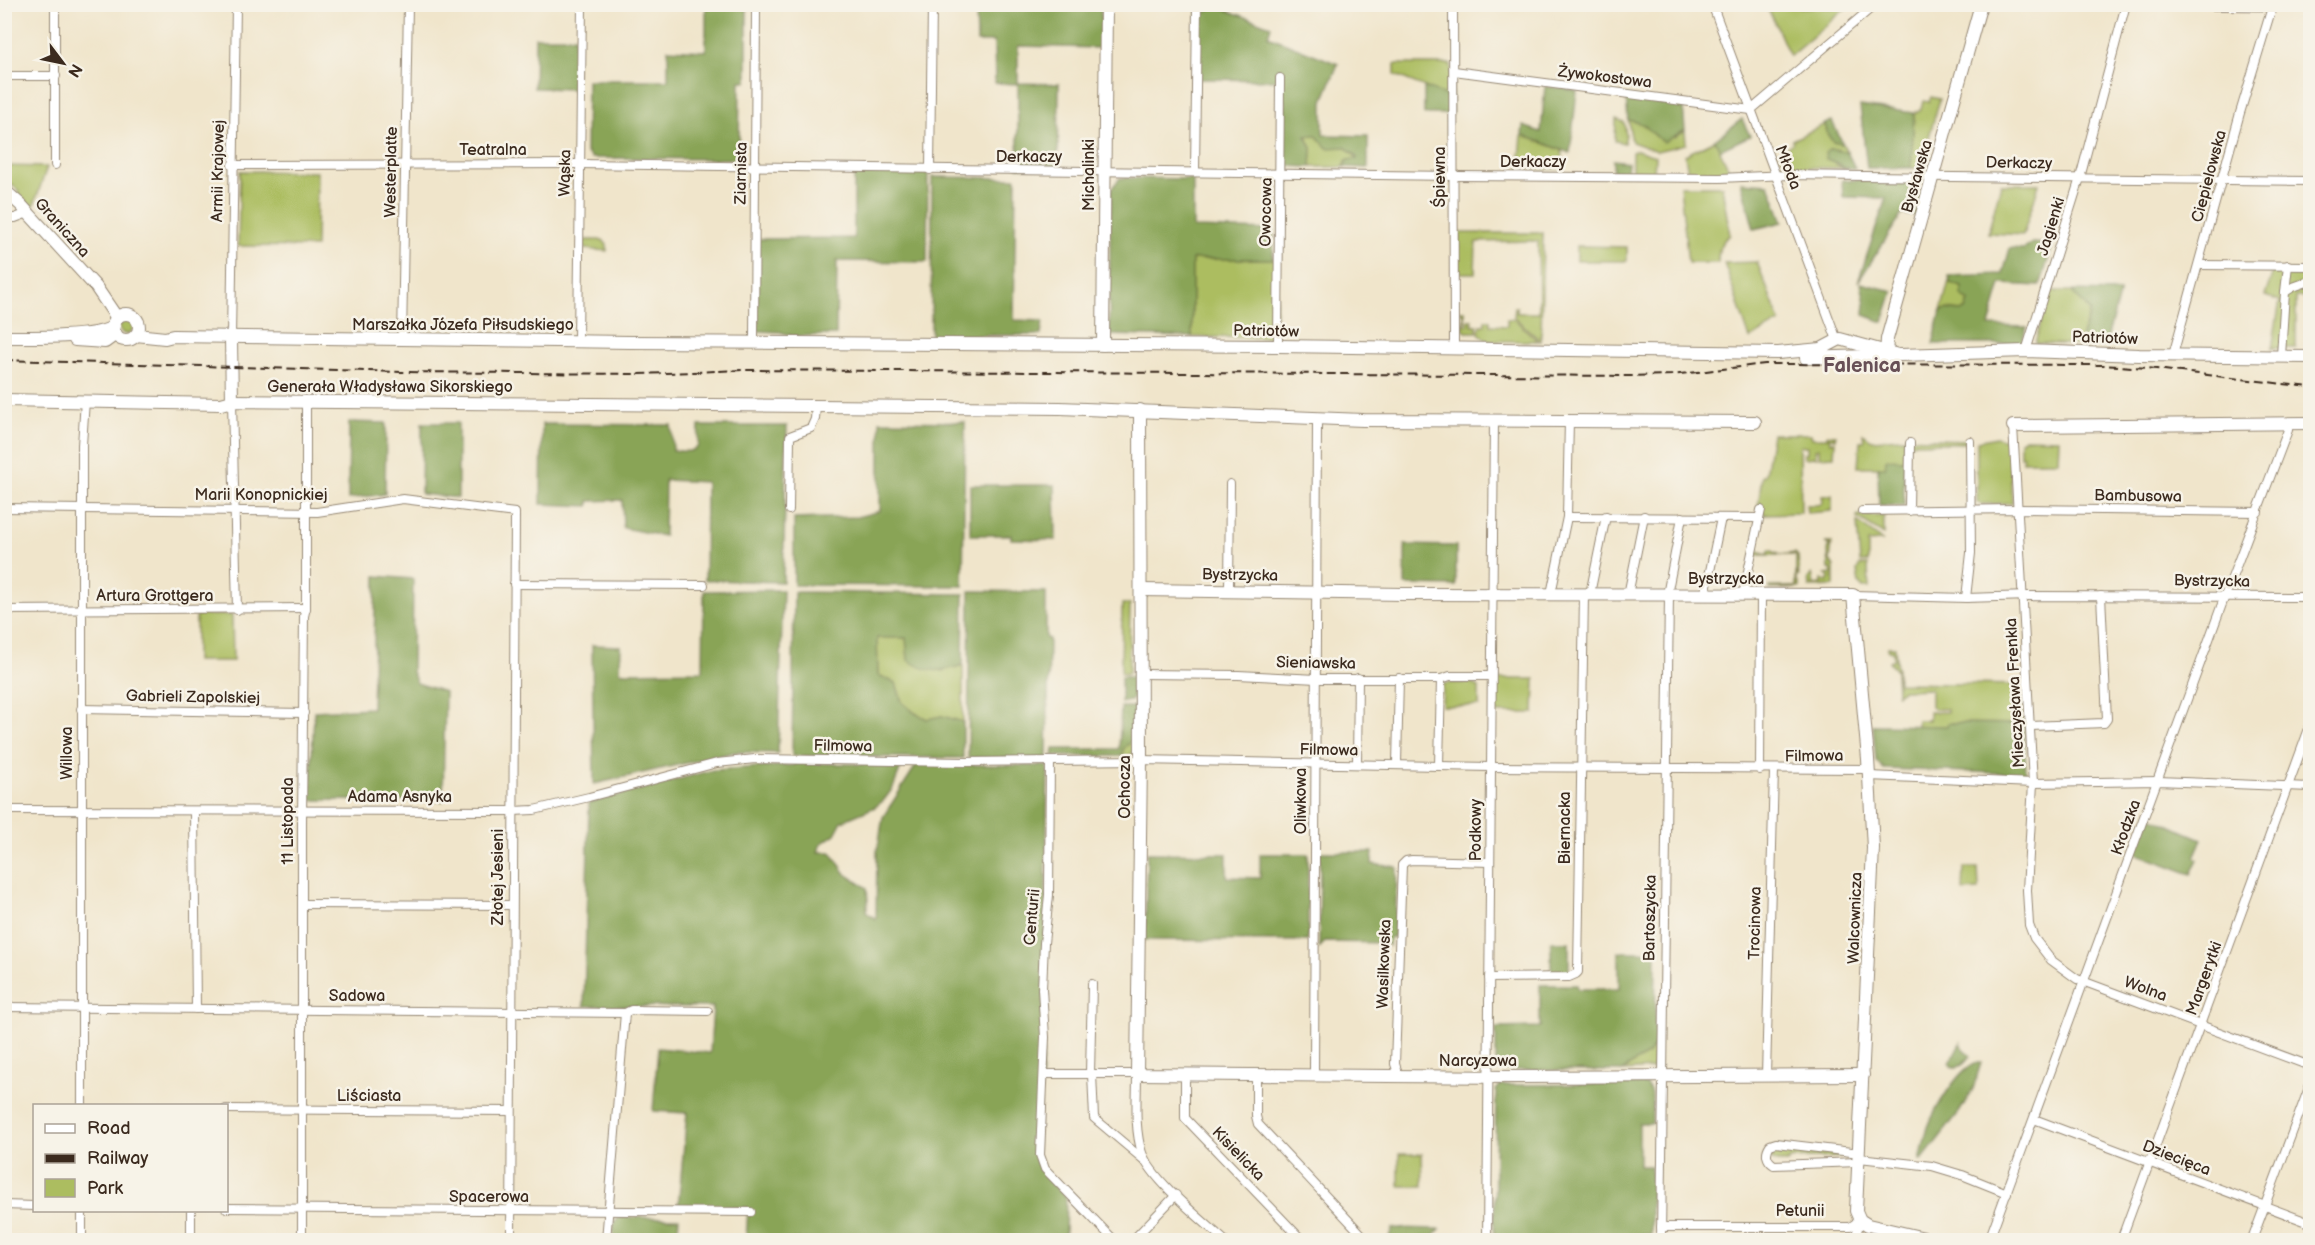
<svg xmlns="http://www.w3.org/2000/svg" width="2315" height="1245" font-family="'Balsamiq Sans',sans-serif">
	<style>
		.green { fill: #acbd60; stroke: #74743f; stroke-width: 1.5 }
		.forest { fill: #89a456; stroke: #62673a; stroke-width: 1.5 }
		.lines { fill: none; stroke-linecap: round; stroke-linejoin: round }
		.street-casing { stroke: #968874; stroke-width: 10 }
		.secondary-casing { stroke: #968874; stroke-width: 14 }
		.street { stroke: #fff; stroke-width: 8 }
		.secondary { stroke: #fff; stroke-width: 12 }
		.rail { stroke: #3b2a1e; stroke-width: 2; stroke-dasharray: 9 4.5; stroke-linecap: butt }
		.labels { text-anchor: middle; stroke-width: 5; stroke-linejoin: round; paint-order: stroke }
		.street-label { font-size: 16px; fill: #3b2a1e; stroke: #f7f3e8 }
		.quarter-label { font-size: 20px; font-weight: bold; fill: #685056; stroke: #f7f3e8 }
	</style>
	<rect width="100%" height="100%" fill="#f7f3e8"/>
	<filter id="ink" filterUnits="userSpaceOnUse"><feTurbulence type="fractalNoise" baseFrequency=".0167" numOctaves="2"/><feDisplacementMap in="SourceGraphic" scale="12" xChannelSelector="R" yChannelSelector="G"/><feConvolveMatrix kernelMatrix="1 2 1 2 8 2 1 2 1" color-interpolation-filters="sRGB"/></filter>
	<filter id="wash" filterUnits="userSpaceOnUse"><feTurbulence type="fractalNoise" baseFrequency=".008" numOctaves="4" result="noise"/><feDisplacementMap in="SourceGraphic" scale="24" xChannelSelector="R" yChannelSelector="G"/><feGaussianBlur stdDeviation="1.35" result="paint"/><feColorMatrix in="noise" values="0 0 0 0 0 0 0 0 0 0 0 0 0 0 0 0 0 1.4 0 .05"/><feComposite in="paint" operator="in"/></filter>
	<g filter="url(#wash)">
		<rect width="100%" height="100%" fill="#f0e5cb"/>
		<g class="green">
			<path d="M1766,7L1846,8L1790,56C1781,39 1777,23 1766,7Z"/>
			<path d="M1395,64H1451L1452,98L1395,75Z"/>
			<path d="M1931,97L1940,99L1920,168H1911L1914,113L1921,109L1923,101L1929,102Z"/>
			<path d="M1616,119L1624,122L1626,135L1624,143L1615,141Z"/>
			<path d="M1628,120L1644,124L1654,134L1675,137L1685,130L1686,144L1657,151L1632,142Z"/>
			<path d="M1825,124L1828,135L1833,142L1843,144L1847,152L1835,149L1831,161L1843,168L1785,167L1780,152L1793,143L1792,140Z"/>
			<path d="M1306,135H1316C1329,152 1328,145 1345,147L1358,159C1351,159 1346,160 1344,167H1311L1312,148Z"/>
			<path d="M1522,135L1562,150V169L1519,168Z"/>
			<path d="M1715,140L1730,172L1688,173L1685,155Z"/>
			<path d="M1637,150L1655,156L1654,174L1632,173V152Z"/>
			<path d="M5,166L47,167L33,208L17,194L19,191L12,185L10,187L5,182Z"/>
			<path d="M240,171L317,172L316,247L238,246Z"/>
			<path d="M2001,184H2039L2023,235L1988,233Z"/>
			<path d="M1680,186H1722L1730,235C1719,242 1718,251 1718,263H1688Z"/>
			<path d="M1458,233H1543L1541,341L1514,317L1515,307H1517V313H1539L1538,241L1476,242L1475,273H1460L1458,272Z"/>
			<path d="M584,240H603L607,245V251L584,249Z"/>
			<path d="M1577,246L1627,247V261H1577Z"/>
			<path d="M1192,259H1277L1275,338L1192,337Z"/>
			<path d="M1757,262L1780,322L1750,339L1724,263Z"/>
			<path d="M2273,272H2310V297H2296V348H2272L2280,301L2265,296Z"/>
			<path d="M1949,281L1962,287V296L1969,301L1966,310C1957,313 1950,306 1941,311Z"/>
			<path d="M2050,291H2071L2090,311L2079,345L2035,343Z"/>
			<path d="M1460,311H1465V325H1468V320H1472V325H1477V332H1466L1463,329L1464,315Z"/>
			<path d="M1507,319H1514L1538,341H1487L1479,333L1480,325H1485V320H1490V325L1507,326Z"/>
			<circle cx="126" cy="327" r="7"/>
			<path d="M1772,434H1811L1812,438H1827V435H1836L1835,438H1829L1830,442L1835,441L1834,456L1819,457V448L1815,449L1816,457L1804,458V453H1807V446H1800L1801,513L1764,514L1758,508L1762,475H1765Z"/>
			<path d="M1863,434L1872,440L1901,438L1966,440V443H1904V460L1887,459L1885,467H1858L1860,441H1864Z"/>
			<path d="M1996,437L2009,441L2012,503L1982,504L1977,503V441Z"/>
			<path d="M2025,438L2059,439L2058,461H2023V456H2020V441Z"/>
			<path d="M1832,495V511L1807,513L1806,505H1819L1823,502L1822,496Z"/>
			<path d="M1857,516H1884V535L1857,518Z"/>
			<path d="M1857,522L1882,541L1868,542V562H1860Z"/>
			<path d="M1825,543H1832L1830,560L1834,567V586L1809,587L1808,579L1812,574L1814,585L1822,584V579L1827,582L1830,578L1826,575L1832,574L1831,569H1829L1828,548L1830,547V545Z"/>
			<path d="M1756,550L1767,554L1770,550L1780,555L1795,553L1798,556L1799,570L1797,572L1799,573L1797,575L1799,576L1797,577V583H1799V588L1770,589V587H1796V555H1754Z"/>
			<path d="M1860,565H1868L1869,588H1863L1859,584L1857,571Z"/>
			<path d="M1122,604H1130L1129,673L1121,674Z"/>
			<path d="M196,615H232L233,661H196Z"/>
			<path d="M877,637L907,638L942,671L963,665V722L942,716L927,719L915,713L902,702L896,683L878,675Z"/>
			<path d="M1888,647H1895L1898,683L2022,685L2024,724L1948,723V726H1917V720H1929V712H1947V709H1934L1931,707V689L1903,690L1897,694L1896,671L1889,661L1894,659L1893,651H1888Z"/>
			<path d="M1498,679H1535L1534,713H1496V680Z"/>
			<path d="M1450,683H1472L1479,687V706H1442L1443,684Z"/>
			<path d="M1134,707L1136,708L1137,747L1131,755L1122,756L1123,749L1135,738Z"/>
			<path d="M1964,868H1978L1979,890L1963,891Z"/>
			<path d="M1655,1044L1653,1069L1622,1071L1648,1054Z"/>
			<path d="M1772,1147H1784L1820,1154L1824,1152L1838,1154L1839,1157L1790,1159L1787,1162H1777L1771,1159Z"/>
			<path d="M1399,1154H1422L1423,1186H1399Z"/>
		</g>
		<g class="forest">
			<path d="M747,5V81H740L739,153L734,159L592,158L586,152L587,80H668V49L706,51V5Z"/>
			<path d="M976,5L1101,6V48L1018,46V83L1059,84L1058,168L1018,167V84L995,83L994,42H977Z"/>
			<path d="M1212,5L1271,26L1268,36L1338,64L1323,101V135L1368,136V168L1344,167L1347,160L1357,159V156L1345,147L1327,148L1316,135L1306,136L1312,148L1311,167L1285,166V101H1279L1278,80L1197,79L1198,9L1207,12Z"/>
			<path d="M535,37H575V89L534,88Z"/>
			<path d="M1545,86L1577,91L1570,153L1522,135L1523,126L1541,132Z"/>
			<path d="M1424,87L1452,98V114H1424Z"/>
			<path d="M1626,98L1683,106L1685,130L1664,142C1647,133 1652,124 1628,120Z"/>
			<path d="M1860,106L1914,113L1911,168H1867Z"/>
			<path d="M1742,119L1750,136L1720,150L1715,140Z"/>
			<path d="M1832,121L1843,144L1833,142L1828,135L1825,124Z"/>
			<path d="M1830,149L1847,152L1855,168H1843L1840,164L1826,159L1825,153Z"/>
			<path d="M1613,160L1628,162L1627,173H1613Z"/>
			<path d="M854,172L928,173L927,262L837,261L836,335L793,336L780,332L757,331V239L854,238Z"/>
			<path d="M932,177L1016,178L1014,320L1043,321L1041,335L931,336Z"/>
			<path d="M1120,178L1193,179V228L1274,230L1273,259H1192V337L1109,335L1111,189Z"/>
			<path d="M1842,180L1911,181L1919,192L1922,194L1915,216L1902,214L1858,282L1886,198L1843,197Z"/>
			<path d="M1741,182L1769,184L1783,222L1754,229Z"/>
			<path d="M2032,243L2053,244L2040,286L2001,284L1989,326L2027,327L2021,344H1933L1941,311C1950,306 1957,314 1966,310L1969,301L1962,296V287L1950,283L1949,276L2003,274L2010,248L2024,249Z"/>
			<path d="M1861,283L1893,291L1883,322L1864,315L1865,303Z"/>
			<path d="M2071,291L2120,292L2105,346L2079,345L2090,311Z"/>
			<path d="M880,421L965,422L963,586L794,585V519L857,517L880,511Z"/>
			<path d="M349,422L386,423L385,494L348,499Z"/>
			<path d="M422,423H458V498L421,494Z"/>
			<path d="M542,424L671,425L673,450C683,451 691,454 698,446L699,426H787L783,582L705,580L706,482L665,480L664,536L623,528L622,500L589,501V506L541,504Z"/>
			<path d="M1886,459L1904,460V506L1879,505L1878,467H1885Z"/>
			<path d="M970,485H1055L1056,540L1011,539V535H970Z"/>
			<path d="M1405,545L1456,546V586L1405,585Z"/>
			<path d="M376,576L413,579L412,672L417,683L445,692L443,801L310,800L314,711L372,708Z"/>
			<path d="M783,590L778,753L735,752L594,784L592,645L621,646L620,672L703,671L704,591Z"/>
			<path d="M970,591L1046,592V638L1049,639L1047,759L968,758Z"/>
			<path d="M794,592L964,594L963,665C941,672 928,674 908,660L906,638H877L878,675L896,683L902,702L915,713L927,719L942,716L963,722V758L792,756Z"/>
			<path d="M1121,677H1135V696L1131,701L1121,702Z"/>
			<path d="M1121,707H1134L1135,738L1123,749L1122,756H1053L1054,749H1119Z"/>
			<path d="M1948,723L2024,724L2026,774L1884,769L1876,761L1873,725L1947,726Z"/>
			<path d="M794,763L902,765L893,788L884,800L875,807L842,821L835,834L821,844L818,852H831L846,874L867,888L868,902L866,912L876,919L877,852L883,817L917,764L1048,766L1043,1053L1036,1156C1038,1175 1053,1183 1066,1196L1065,1240H746L748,1208L678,1207L687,1113L653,1111L658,1048L710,1053L713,1007L584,1006L589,803L713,770L794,765Z"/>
			<path d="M2149,816L2202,839L2194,857L2198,859L2191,874L2135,853Z"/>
			<path d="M1320,852H1373L1372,864L1397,867L1395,937H1390L1389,946L1385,943L1325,942L1319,948Z"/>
			<path d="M1147,853L1227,854V877L1260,878V854H1308V941L1145,940Z"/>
			<path d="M1551,942H1569V971L1551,973Z"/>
			<path d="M1619,952H1656L1655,1044L1648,1054L1622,1071L1502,1070L1496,1065V1028L1540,1027V985H1577L1578,989H1619Z"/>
			<path d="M1961,1042L1964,1050L1971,1055C1966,1062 1960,1070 1951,1066L1950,1063Z"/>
			<path d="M1975,1063H1981L1973,1089L1960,1111L1922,1160H1920C1923,1149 1925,1138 1928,1127C1935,1109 1957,1071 1975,1063Z"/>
			<path d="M1647,1084L1652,1096V1123H1639V1166H1651V1235L1641,1234V1240H1494L1496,1090L1501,1085Z"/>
			<path d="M620,1217L679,1218L677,1240H613L614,1222Z"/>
			<path d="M1392,1228L1440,1229L1435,1234V1240H1388Z"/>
		</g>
	</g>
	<g filter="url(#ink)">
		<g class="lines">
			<defs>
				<g id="street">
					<path d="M1453,4L1454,349"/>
					<path d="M1712,4L1837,340"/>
					<path d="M2035,4L2310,7"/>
					<path d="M1454,71L1751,110L1876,4"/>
					<path d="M4,76H56"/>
					<path d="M55,165V4"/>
					<path d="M232,165L579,164L1454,176L1720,178L1787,175L1865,176L2310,181"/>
					<path d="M930,170L932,4"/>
					<path d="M1195,172L1197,4"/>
					<path d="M4,218H15L28,213"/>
					<path d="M2199,265L2310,266"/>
					<path d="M2285,292L2288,265"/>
					<path d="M231,339L236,4"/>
					<path d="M402,340L408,4"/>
					<path d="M578,341L582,4"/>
					<path d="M754,341L756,4"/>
					<path d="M1278,346L1280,78"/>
					<path d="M2026,351L2080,178L2126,4"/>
					<path d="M2173,355L2240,113L2273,4"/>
					<path d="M2281,356L2285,292L2293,287L2310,281"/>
					<path d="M232,401L237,610"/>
					<path d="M2013,426L2033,783L2027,890L2029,925L2034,938L2051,960L2077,979L2310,1066"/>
					<path d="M4,508L317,512L403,499L515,513L511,1240"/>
					<path d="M789,510L790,436L811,428L815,419L816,406"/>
					<path d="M1862,511L2017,509L2258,512"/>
					<path d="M1909,511L1910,443"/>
					<path d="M1567,517L1759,518"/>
					<path d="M514,584L704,585"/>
					<path d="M1229,591L1230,484"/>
					<path d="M1551,594L1567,517L1569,420"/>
					<path d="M1590,594L1606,516"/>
					<path d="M1628,595L1644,516"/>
					<path d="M1667,595L1682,517"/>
					<path d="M1705,595L1721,518"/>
					<path d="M1743,595L1761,510"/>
					<path d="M1853,595L1966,598L2029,596L2310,597"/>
					<path d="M1966,598L1971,553L1970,441"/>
					<path d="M4,610L306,608"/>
					<path d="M1140,674L1238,675L1317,679H1441L1450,676H1491"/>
					<path d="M81,709L304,713"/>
					<path d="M2031,726L2104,723L2107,719L2101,596"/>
					<path d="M1050,761L1049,895L1044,943L1042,989L1045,1037L1040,1155L1045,1169L1114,1240"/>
					<path d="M1357,764L1358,678"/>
					<path d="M1397,764L1399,678"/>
					<path d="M1439,765L1441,679"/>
					<path d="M1760,770L1761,595"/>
					<path d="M1869,776L2033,783L2158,781L2310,787"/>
					<path d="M4,810L513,811L534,810L589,797L717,763L755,759L966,762L1141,760L1490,767L1868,769"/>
					<path d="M194,812L196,1009"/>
					<path d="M302,904L512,905"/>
					<path d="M1489,978L1569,977L1576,974L1578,972L1584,594"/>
					<path d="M4,1007L625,1013L631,1010L708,1011"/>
					<path d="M1044,1074H1137C1137,1100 1134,1128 1142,1153C1152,1180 1201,1219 1224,1240"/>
					<path d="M1090,1074L1092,984"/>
					<path d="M1092,1074L1094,1118L1144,1160"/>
					<path d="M1185,1074V1118L1302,1240"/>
					<path d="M1256,1075V1116L1258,1124L1367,1240"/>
					<path d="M1314,1075L1317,419"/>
					<path d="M1399,1076L1395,1064L1402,865L1406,861L1412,860L1490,862"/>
					<path d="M1766,1076L1774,770"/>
					<path d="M82,1106V445L85,400"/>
					<path d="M226,1109L511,1111"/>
					<path d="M2034,1119L2310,1223"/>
					<path d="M1859,1158L1932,1166L1962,1175L2007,1193"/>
					<path d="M1859,1162L1774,1165C1766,1160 1765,1152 1770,1145L1776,1143L1860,1153"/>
					<path d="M4,1205L34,1206"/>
					<path d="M226,1208L751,1212"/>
					<path d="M1661,1227H1850L1860,1220"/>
					<path d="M82,1240V1210"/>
					<path d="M191,1240V1210"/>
					<path d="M302,1240V824L304,616L306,608V402"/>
					<path d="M606,1240L625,1013"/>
					<path d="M1133,1240L1176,1195"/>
					<path d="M1487,1240L1494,419"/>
					<path d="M1661,1240L1669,595"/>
					<path d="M1855,1240L1860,1220"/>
					<path d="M1989,1240L2222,604L2288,430V424"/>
					<path d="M2121,1240L2310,726"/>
					<path d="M2252,1240L2310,1085"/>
				</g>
				<g id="secondary">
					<path d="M4,190L21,205L96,287L117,318"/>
					<circle cx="126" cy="327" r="13"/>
					<path d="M136,335L165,338L173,336L630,342L1278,346L1778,353L1821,349L1840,339L1898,355"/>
					<path d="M4,337C28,337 98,339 114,326"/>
					<path d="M231,339L232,401"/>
					<path d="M75,340L105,342L116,334"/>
					<path d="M1103,345L1106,4"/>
					<path d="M1886,356L1887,339L1981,4"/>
					<path d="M1806,358L2026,351L2139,355L2310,357"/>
					<path d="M4,400L221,404L232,401L1060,408L1363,420L1755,422"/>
					<path d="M1140,410L1141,760L1137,1074L1514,1077L1863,1075"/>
					<path d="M2013,426L2310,423"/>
					<path d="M1141,590L1403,594L1853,595L1868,759L1873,848L1856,1211L1860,1220L1868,1225L1933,1240"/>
				</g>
			</defs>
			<use href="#street" class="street-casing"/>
			<use href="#secondary" class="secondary-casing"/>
			<use href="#street" class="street"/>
			<use href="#secondary" class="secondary"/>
			<path class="rail" d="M4,360L401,372L639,374L744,370L1630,376L1672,375L1765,364L2103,365L2147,368L2310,387"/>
		</g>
	</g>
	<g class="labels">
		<g class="street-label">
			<text transform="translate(1605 76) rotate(7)" y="6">Żywokostowa</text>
			<text x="493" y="155">Teatralna</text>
			<text x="1029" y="162">Derkaczy</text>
			<text x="1533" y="167">Derkaczy</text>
			<text transform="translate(2019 162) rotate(1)" y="6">Derkaczy</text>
			<text transform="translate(1789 167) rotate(69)" y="6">Młoda</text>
			<text transform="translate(217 171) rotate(-89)" y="6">Armii Krajowej</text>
			<text transform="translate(390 172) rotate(-89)" y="6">Westerplatte</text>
			<text transform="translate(564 173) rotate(-89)" y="6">Wąska</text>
			<text transform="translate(740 173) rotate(-89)" y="6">Ziarnista</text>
			<text transform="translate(1088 175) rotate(-90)" y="6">Michalinki</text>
			<text transform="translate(1916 176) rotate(-74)" y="6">Bysławska</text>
			<text transform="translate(2208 176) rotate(-75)" y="6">Ciepielowska</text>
			<text transform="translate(1439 177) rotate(-90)" y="6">Śpiewna</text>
			<text transform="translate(1265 212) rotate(-89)" y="6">Owocowa</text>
			<text transform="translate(2050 226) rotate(-73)" y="6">Jagienki</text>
			<text transform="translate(63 227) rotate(48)" y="6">Graniczna</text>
			<text x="463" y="330">Marszałka Józefa Piłsudskiego</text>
			<text transform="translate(1266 330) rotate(1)" y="6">Patriotów</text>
			<text transform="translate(2105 337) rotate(2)" y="6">Patriotów</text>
			<text x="390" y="392">Generała Władysława Sikorskiego</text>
			<text x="261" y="500">Marii Konopnickiej</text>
			<text transform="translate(2138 495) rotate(1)" y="6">Bambusowa</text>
			<text transform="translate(1240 574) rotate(1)" y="6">Bystrzycka</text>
			<text x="1726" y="584">Bystrzycka</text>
			<text transform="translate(2212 580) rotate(1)" y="6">Bystrzycka</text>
			<text x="155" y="601">Artura Grottgera</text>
			<text transform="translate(1316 662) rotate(1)" y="6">Sieniawska</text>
			<text transform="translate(2014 693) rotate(-93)" y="6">Mieczysława Frenkla</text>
			<text transform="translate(193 696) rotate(1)" y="6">Gabrieli Zapolskiej</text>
			<text transform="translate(843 745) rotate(1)" y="6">Filmowa</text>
			<text transform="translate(1329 749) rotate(1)" y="6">Filmowa</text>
			<text transform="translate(66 753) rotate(-90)" y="6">Willowa</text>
			<text transform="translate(1814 755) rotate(-1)" y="6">Filmowa</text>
			<text transform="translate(1124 787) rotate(-90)" y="6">Ochocza</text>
			<text x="400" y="802">Adama Asnyka</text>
			<text transform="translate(1300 801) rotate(-90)" y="6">Oliwkowa</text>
			<text transform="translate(287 821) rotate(-90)" y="6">11 Listopada</text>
			<text transform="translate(2125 827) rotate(-70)" y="6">Kłodzka</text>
			<text transform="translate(1564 828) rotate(-90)" y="6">Biernacka</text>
			<text transform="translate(1475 830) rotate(-90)" y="6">Podkowy</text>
			<text transform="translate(497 877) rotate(-90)" y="6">Złotej Jesieni</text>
			<text transform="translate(1031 917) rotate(-85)" y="6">Centurii</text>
			<text transform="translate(1649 918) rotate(-89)" y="6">Bartoszycka</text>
			<text transform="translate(1854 918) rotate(-88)" y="6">Walcownicza</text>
			<text transform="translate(1754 923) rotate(-89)" y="6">Trocinowa</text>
			<text transform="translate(1383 964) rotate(-88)" y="6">Wasilkowska</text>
			<text transform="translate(2203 978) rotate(-70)" y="6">Margerytki</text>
			<text transform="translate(2146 988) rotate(20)" y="6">Wolna</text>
			<text x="357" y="1001">Sadowa</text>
			<text x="1478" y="1066">Narcyzowa</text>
			<text x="369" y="1101">Liściasta</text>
			<text transform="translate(1239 1153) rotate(46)" y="6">Kisielicka</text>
			<text transform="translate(2177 1157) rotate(21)" y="6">Dziecięca</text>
			<text x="489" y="1202">Spacerowa</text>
			<text x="1800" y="1216">Petunii</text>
		</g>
		<g class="quarter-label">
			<text x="1862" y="372">Falenica</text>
		</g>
	</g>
	<rect width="2315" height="1245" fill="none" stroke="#f7f3e8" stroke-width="24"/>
	<rect x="33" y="1104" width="195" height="108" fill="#f7f3e8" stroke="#aca397" stroke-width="1.5"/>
	<rect x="45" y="1124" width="30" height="9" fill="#ffffff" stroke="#aca397" stroke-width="1.5"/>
	<text x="87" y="1134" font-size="18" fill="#3b2a1e">Road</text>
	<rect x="45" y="1154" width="30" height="9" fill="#3b2a1e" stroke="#aca397" stroke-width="1.5"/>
	<text x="87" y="1164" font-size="18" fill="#3b2a1e">Railway</text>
	<rect x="45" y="1179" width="30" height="18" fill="#acbd60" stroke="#aca397" stroke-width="1.5"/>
	<text x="87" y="1194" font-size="18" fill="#3b2a1e">Park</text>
	<g transform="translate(63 63) rotate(122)" stroke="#f7f3e8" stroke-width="4.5" paint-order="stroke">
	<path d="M0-4.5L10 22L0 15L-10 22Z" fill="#3b2a1e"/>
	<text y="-9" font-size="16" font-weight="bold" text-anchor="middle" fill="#3b2a1e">N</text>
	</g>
</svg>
